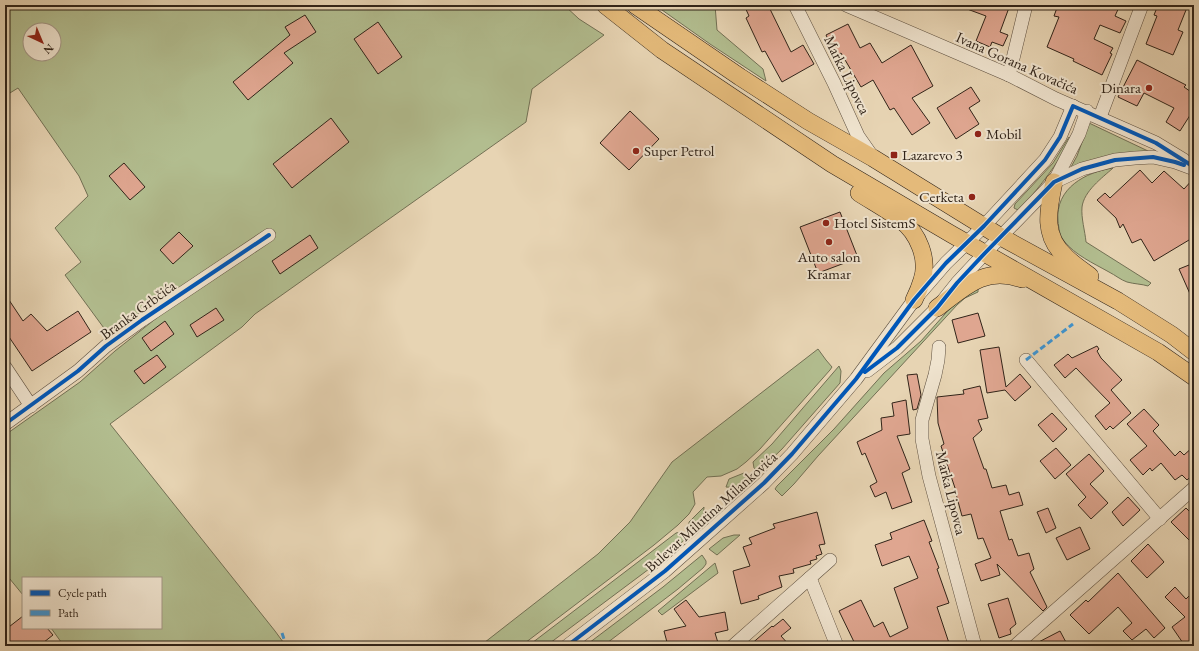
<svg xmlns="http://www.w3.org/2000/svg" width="1199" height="651" font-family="'EB Garamond',serif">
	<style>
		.green { fill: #b2bd8f; stroke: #727054; fill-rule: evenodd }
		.building { fill: #dfa690; stroke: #312419 }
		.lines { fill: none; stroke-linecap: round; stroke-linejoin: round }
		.minor-casing { stroke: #5e5040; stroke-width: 14 }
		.major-casing { stroke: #312419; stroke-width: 18 }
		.minor { stroke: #efe3ce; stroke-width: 13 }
		.major { stroke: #e4ba7a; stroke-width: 17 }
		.quiet { stroke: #3d95d4; stroke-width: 3; stroke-dasharray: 6 3; stroke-linecap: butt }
		.cycleway-casing { stroke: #efe3ce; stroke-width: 6 }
		.cycleway { stroke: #0057b8; stroke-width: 4 }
		.poi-dot { fill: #8f2418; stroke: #efe3ce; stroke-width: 1.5 }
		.labels { text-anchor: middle; stroke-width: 4; stroke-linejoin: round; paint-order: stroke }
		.street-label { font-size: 15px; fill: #312419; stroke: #efe3ce }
		.poi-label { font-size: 15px; fill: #312419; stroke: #efe3ce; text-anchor: start }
	</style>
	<rect width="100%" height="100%" fill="#e7d4b3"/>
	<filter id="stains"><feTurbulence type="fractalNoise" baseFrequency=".005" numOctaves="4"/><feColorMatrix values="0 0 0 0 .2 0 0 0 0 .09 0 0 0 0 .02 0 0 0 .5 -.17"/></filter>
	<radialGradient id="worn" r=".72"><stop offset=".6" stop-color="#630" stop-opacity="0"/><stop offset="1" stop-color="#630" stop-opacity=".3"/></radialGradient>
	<g class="green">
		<path d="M5,5H564L579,19L604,35L532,89L526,122L255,314L242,327L110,424L275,631L286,646H64L51,628H161V578H23V595L5,573V435L80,382L115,351L178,301L172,289L109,335L65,275L81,262L55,228L88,196L79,176L18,88L5,96ZM30,30H54V54H30Z"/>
		<path d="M655,5H715L717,30L763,69L766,81L710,44Z"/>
		<path d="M1089,123L1148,151L1071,167L1077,156Z"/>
		<path d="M1069,137L1071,139C1056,166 1042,184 1022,207L1018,210L1014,208L1015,204L1053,163Z"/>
		<path d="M1113,168C1102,178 1084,191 1082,207C1081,218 1085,231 1086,242L1151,283L1148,286C1142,284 1134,284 1127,282C1121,280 1115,275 1109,272C1093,263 1075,255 1064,241C1059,235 1059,228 1058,221C1055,188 1086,172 1113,168Z"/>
		<path d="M978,287V292L965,298L957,305L818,456L794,484L782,496L775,489L777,486L834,429L884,373L921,341L952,306Z"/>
		<path d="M818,349L826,360L832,367L830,370L760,449L746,462L737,469L721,476L707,477L693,492L695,504L689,514L678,525L654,545L521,646H480L598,554L630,522L672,462Z"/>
		<path d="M839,366L841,371L840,383L782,449L758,472L754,468L753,462L772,444Z"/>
		<path d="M744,473L748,474L752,478C745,485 736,488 726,487L729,479Z"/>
		<path d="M704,507L703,520L695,531L689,525V522Z"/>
		<path d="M681,532L687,538L649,569L546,646H528L676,533Z"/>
		<path d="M734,535H740L717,555L709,549L723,538Z"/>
		<path d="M702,555L706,561V564L703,568L678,589L603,646H585L663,587Z"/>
		<path d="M715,563L718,573L662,615L658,611Z"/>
	</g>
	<g class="building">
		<path d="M744,5H768L791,52L803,45L814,64L782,82L765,51L762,52L746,18L749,16Z"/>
		<path d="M959,5H1010L1000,32L1008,35L1003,46L992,42L990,47L976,41L986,16L959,6Z"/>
		<path d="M1058,5H1120L1115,16L1126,21L1120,33L1100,25L1094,39L1113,48L1110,53L1112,54L1102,75L1073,61L1074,59L1047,47L1059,17L1054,16Z"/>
		<path d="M1158,5H1188L1178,30L1183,32L1173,55L1146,44L1157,16L1154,15Z"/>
		<path d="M305,15L316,32L284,53L293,63L248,100L233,82L290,35L285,27Z"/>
		<path d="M378,22L402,57L378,74L354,39Z"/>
		<path d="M848,24L860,48L870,43L882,63L911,45L933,86L912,98L930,123L912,135L894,108L890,110L873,80L861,87L841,53L836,56L826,35Z"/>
		<path d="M1137,60L1186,85L1184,87L1194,94V109L1180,131L1166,122L1174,108L1144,93L1137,106L1118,97Z"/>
		<path d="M971,87L980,101L969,108L979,124L956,139L937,108Z"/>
		<path d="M630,111L659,139L629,170L600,143Z"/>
		<path d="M331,118L349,142L292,188L273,164Z"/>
		<path d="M124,163L145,187L130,200L109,176Z"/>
		<path d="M1140,170L1152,183L1164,171L1184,189L1194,178V237L1154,261L1141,239L1132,243L1123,224L1120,228L1116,218L1097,200L1105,193L1110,198Z"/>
		<path d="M840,212L858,258L818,273L800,227Z"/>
		<path d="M179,232L193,246L173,264L160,250Z"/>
		<path d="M310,235L318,248L280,274L272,261Z"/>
		<path d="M1194,263V303L1179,269Z"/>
		<path d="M5,294L23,321L31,314L47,331L78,311L91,332L32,371L5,331Z"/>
		<path d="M216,308L224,320L197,337L190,325Z"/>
		<path d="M978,313L985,336L958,343L952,320Z"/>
		<path d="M165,321L174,334L151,351L142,338Z"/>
		<path d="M1097,346L1099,349L1097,351L1101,358L1122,380L1111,390L1131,413L1113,429L1110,426L1106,430L1095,416L1110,403L1076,368L1065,378L1054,365L1068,354L1072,358Z"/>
		<path d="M999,347L1006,387L1020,374L1031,387L1015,401L1005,390L987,393L980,350Z"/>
		<path d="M157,355L166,367L144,384L134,371Z"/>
		<path d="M917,374L921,395L917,409L913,410L907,375Z"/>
		<path d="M980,386L988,418L978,420L982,430L973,438L984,469H986L992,488L1006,485L1009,495L1019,492L1023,505L1000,511L1009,540L1012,539L1018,556L1029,553L1034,569L1030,572L1047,607L1043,611L997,564L1000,575L981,581L975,564L991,558L983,538L978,539L971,514L962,516L956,494H957L941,446L944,444L938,423L937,397L964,394L963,390Z"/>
		<path d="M906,400L910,434L897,436L910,469L902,473L912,502L892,509L886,492L875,497L870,486L877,482L865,453L862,455L857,442L882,430L881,418L894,416L892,403Z"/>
		<path d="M1144,409L1159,425L1153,431L1175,456L1180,451L1184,455L1194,446V474L1187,480L1182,475L1175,480L1161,463L1152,471L1150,468L1143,475L1130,460L1147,446L1127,424Z"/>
		<path d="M1052,413L1067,429L1053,442L1038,425Z"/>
		<path d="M1056,448L1071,465L1055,479L1040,461Z"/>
		<path d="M1089,454L1104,471L1090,484L1108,503L1091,519L1078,505L1086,497L1066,474Z"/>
		<path d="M1128,497L1140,510L1123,526L1112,512Z"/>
		<path d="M1048,508L1056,528L1046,533L1037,512Z"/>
		<path d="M1186,508L1194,516V545L1171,522Z"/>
		<path d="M817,512L825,544L819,545L822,554L816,556L817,559L810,561L811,564L793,569L794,573L779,576L782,587L758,596L759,599L741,604L733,571L750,566L743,547L752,544L749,538L775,528L773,524Z"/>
		<path d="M924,520L932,541L929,542L939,568L937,569L949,603L937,607L950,646H856L839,611L861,600L874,627L883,622L890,637L908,628L894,588L918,578L909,556L882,566L875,545L892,539L890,533Z"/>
		<path d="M1080,527L1090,549L1067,560L1056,538Z"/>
		<path d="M1148,544L1164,562L1147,578L1131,561Z"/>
		<path d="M1118,573L1165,628L1154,638L1146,629L1132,640L1123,631L1132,623L1118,607L1089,634L1070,615L1086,600L1088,602Z"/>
		<path d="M1175,587L1186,599L1194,591V646H1185L1172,627L1185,617L1165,597Z"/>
		<path d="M1008,598L1016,624L1010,629L1011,634L999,638L988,604Z"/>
		<path d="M686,600L699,617L725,612L728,630L715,633L719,646H668L664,631L686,626L674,609Z"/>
		<path d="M23,616V628H47L53,635L39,646H5V630Z"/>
		<path d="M783,619L791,628L781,636L790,646H749L772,626L773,627Z"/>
		<path d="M1060,631L1068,646H1031Z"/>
	</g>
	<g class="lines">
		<defs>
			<g id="minor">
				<path d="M795,5L834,83L858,136L872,156"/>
				<path d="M846,5L1009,75L1056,99L1156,143L1184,160"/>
				<path d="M1009,75L1026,5"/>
				<path d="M1100,117L1142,5"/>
				<path d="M1054,182L1079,134L1087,111"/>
				<path d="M939,347L938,360L935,375L922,420V439L929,476L975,646"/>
				<path d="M1026,360L1160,519"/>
				<path d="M5,367L31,406"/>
				<path d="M867,371L897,348L937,308L957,283L985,253L1054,182L1082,169L1115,160L1135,158L1153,157L1175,162L1194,169"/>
				<path d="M5,424L78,371L106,346L142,320L269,235"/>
				<path d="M810,578L837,646"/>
				<path d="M567,646L665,571L764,483L792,454L856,379L914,300L946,263L984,226L1045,160L1060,137L1073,106"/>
				<path d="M733,646L830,560"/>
				<path d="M1015,646L1194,488"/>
			</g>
			<g id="major">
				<path d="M605,5L662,50L832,164L951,234L1158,352L1194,377"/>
				<path d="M635,5L740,77L808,121L873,158L1001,237L1118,301L1172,335L1194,352"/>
				<path d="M1054,182C1048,210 1042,236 1066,257C1073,264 1082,270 1090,276"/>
				<path d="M859,193C873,202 888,210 901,220C918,233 929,259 922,280C920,287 917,294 914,300"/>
				<path d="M937,308C965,287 984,266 1022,279"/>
			</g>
		</defs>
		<use href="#minor" class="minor-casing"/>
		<use href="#major" class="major-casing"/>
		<use href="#minor" class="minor"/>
		<use href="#major" class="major"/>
		<g class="quiet">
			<path d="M1026,360L1073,324"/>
			<path d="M282,633L285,642L288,646"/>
		</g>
		<defs>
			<g id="cycleway">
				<path d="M865,372L897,348L937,308L957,283L985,253L1054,182L1082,169L1115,160L1153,157L1175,162L1184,165"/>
				<path d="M5,424L78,371L106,346L142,320L269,235"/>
				<path d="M567,646L665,571L764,483L792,454L856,379L914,300L946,263L984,226L1045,160L1060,137L1073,106L1156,143L1194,167"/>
			</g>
		</defs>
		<use href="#cycleway" class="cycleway-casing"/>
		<use href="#cycleway" class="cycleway"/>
	</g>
	<g class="poi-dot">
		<circle cx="1149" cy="88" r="4"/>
		<circle cx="978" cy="134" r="4"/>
		<circle cx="636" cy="151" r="4"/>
		<rect x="890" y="151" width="8" height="8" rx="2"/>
		<circle cx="972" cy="197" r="4"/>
		<circle cx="826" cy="223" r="4"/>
		<circle cx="829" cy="242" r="4"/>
	</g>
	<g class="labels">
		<g class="street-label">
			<text transform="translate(1017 63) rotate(24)" y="5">Ivana Gorana Kovačića</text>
			<text transform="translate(847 75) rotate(64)" y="5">Marka Lipovca</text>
			<text transform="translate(138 310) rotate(-36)" y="5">Branka Grbčića</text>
			<text transform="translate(951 493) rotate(76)" y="5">Marka Lipovca</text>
			<text transform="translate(711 512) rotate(-42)" y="5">Bulevar Milutina Milankovića</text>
		</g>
		<g class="poi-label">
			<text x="1141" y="93" text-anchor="end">Dinara</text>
			<text x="986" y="139">Mobil</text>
			<text x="644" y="156">Super Petrol</text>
			<text x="902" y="160">Lazarevo 3</text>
			<text x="964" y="202" text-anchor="end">Cerketa</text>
			<text x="834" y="228">Hotel SistemS</text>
			<text x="829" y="262" text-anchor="middle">Auto salon<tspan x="829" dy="17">Kramar</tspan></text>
		</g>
	</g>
	<rect width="1199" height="651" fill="none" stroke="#e7d4b3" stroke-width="20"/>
	<rect x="6" y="6" width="1187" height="639" fill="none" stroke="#312419" stroke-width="2"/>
	<rect x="10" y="10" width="1179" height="631" fill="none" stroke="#312419"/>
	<rect x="22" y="577" width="140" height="52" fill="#efe3ce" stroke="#a39786"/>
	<rect x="30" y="590" width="20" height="6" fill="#0057b8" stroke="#a39786"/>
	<text x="58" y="597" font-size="12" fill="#312419">Cycle path</text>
	<rect x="30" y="610" width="20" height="6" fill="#3d95d4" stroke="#a39786"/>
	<text x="58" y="617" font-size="12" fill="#312419">Path</text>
	<g transform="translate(42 42) rotate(136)"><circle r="19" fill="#efe3ce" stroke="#a39786"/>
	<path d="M0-3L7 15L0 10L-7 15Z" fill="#8f2418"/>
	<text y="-6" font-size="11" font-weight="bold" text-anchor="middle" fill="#312419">N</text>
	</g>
	<rect width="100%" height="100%" filter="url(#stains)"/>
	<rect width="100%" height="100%" fill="url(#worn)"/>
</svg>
